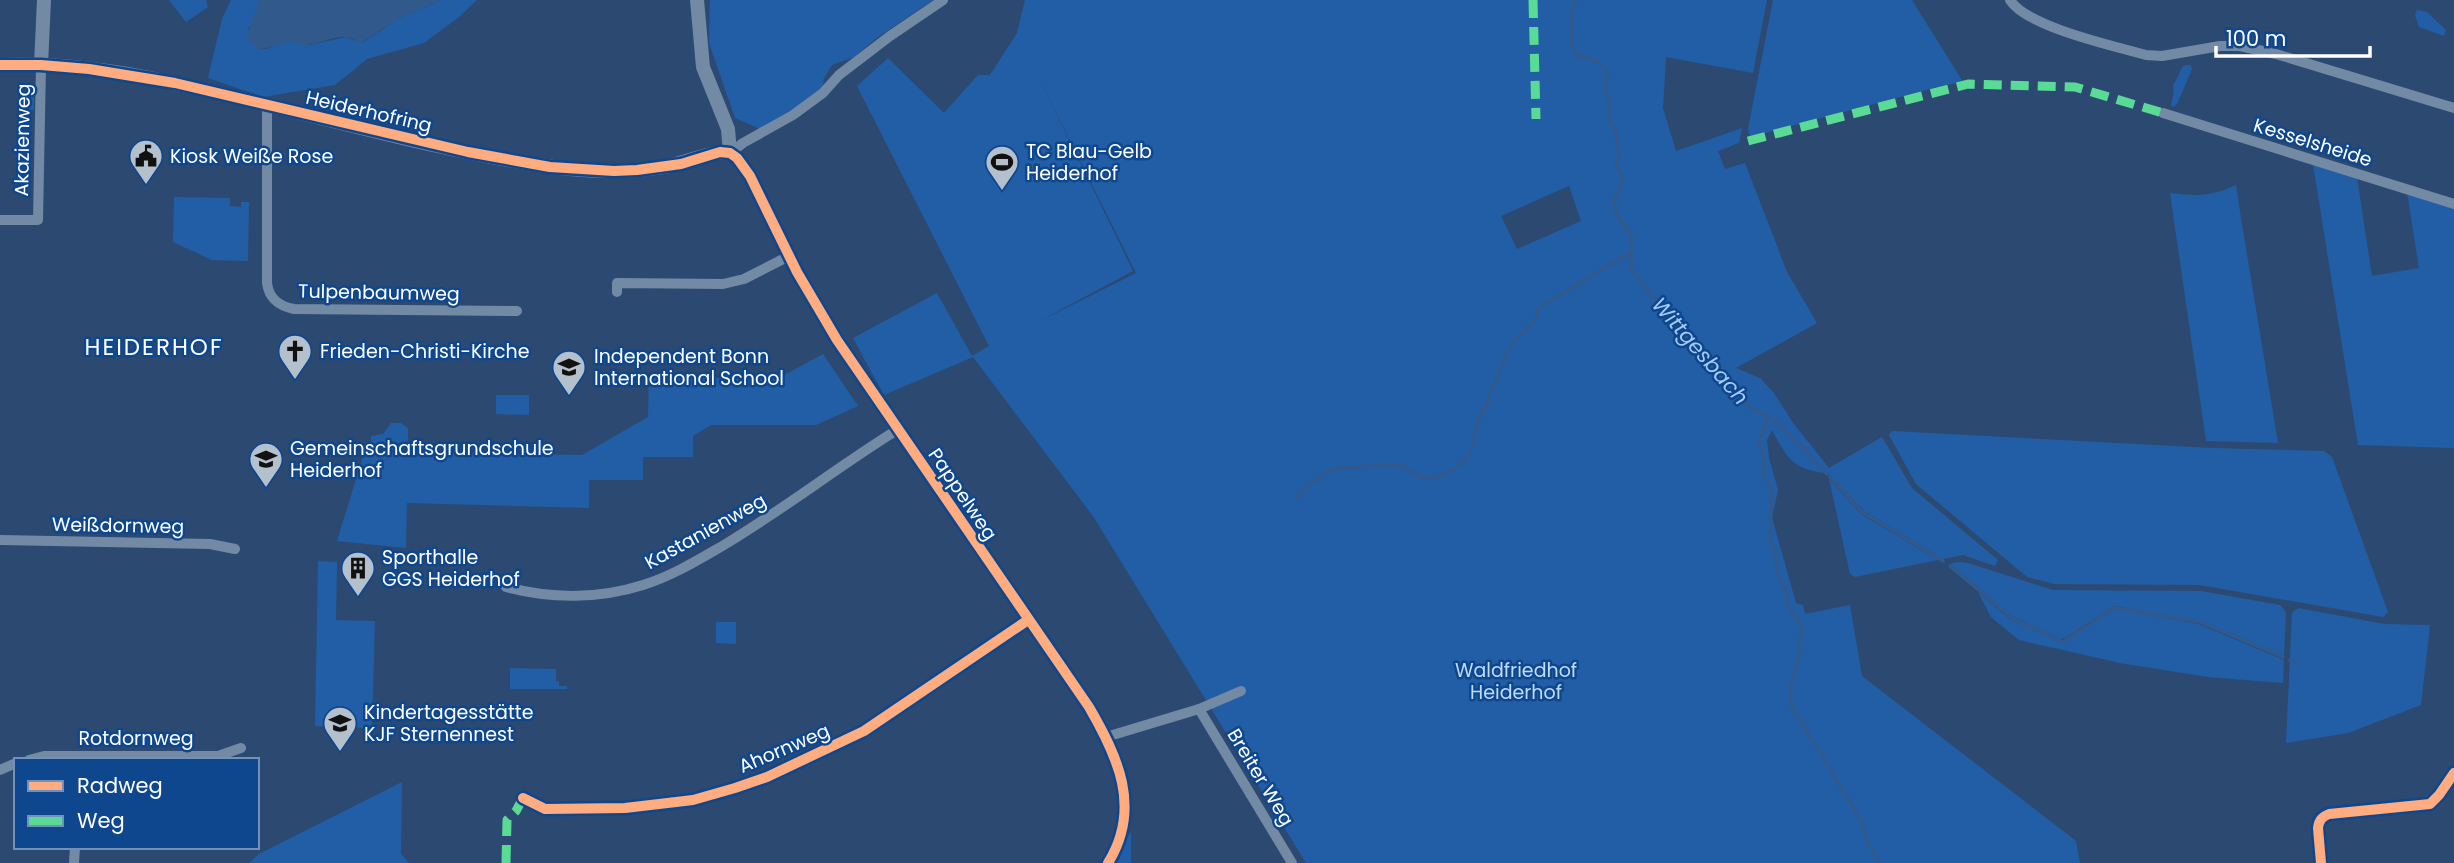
<svg xmlns="http://www.w3.org/2000/svg" width="2454" height="863" font-family="Poppins,sans-serif">
	<style>
		.green { fill: #225ea6; fill-rule: evenodd }
		.water { fill: #31598c }
		.lines { fill: none; stroke-linecap: round; stroke-linejoin: round }
		.stream { stroke: #31598c; stroke-width: 3.5 }
		.minor { stroke: #738aa5; stroke-width: 10 }
		.tertiary { stroke: #738aa5; stroke-width: 14 }
		.quiet { stroke: #5adb95; stroke-width: 9; stroke-dasharray: 18 9; stroke-linecap: butt }
		.cycleway-casing { stroke: #0f478e; stroke-width: 15 }
		.cycleway { stroke: #ffac80; stroke-width: 10 }
		.labels { text-anchor: middle; stroke-width: 5; stroke-linejoin: round; paint-order: stroke }
		.street-label { font-size: 19px; fill: #fff; stroke: #0f478e }
		.poi-label { font-size: 19px; fill: #fff; stroke: #0f478e; text-anchor: start }
		.park-label { font-size: 19px; fill: #bfdbfe; stroke: #0f478e }
		.water-label { font-size: 21px; font-style: italic; fill: #a4cbfa; stroke: #0f478e }
		.quarter-label { font-size: 23px; letter-spacing: 2px; fill: #fff; stroke: #0f478e }
	</style>
	<rect width="100%" height="100%" fill="#2c4a71"/>
	<g class="green">
		<path d="M169,0H206L208,7L186,22Z"/>
		<path d="M231,0H260L254,21L248,29L258,49H267L279,43L293,41L310,45L346,37L362,43L399,18L442,0H477L459,17L424,43L367,59L335,85L263,97L208,78L222,19Z"/>
		<path d="M710,0H933L878,37L854,57L832,65L823,80L824,90L760,129L735,118L709,43Z"/>
		<path d="M1025,0H1767L1753,73L1666,57L1663,108L1676,151L1742,128L1739,143L1718,151L1725,169L1745,163L1787,272L1817,323L1736,368L1760,378L1774,393L1793,423L1829,468L1882,437L1912,488L1998,560L1995,566L1963,555L1943,559L1864,511L1826,471L1823,473C1790,467 1787,457 1772,430L1767,440L1769,458L1778,490L1772,518L1796,603L1803,605L1805,614L1850,605L1862,676L2076,841L2080,863H1306L1093,516L973,357L884,395L853,338L937,293L972,356L989,346L857,86L888,58L944,113L978,75H990L1017,33ZM1036,72L1136,273L1038,322L1133,271ZM1569,186L1581,221L1517,249L1501,216Z"/>
		<path d="M1773,0H1912L1963,82L1945,85L1750,137L1748,129Z"/>
		<path d="M2417,10L2427,12L2446,30L2444,36L2419,27L2415,15Z"/>
		<path d="M2187,65H2191L2192,69L2178,102L2174,107L2171,106L2174,91L2173,86L2183,66Z"/>
		<path d="M26,87H34V109L26,117Z"/>
		<path d="M2313,164L2357,178L2372,276L2419,268L2407,192L2454,207V448L2358,445Z"/>
		<path d="M2236,185L2241,218L2278,443L2206,441L2170,193C2197,196 2210,197 2236,185Z"/>
		<path d="M174,197L230,198V206L241,207V202H249L248,261L212,260L173,242Z"/>
		<path d="M823,354L858,406L816,425H711L693,436V457H643V480H589V508L407,503L406,548L337,541L364,453L395,452L385,445L381,448L371,444V436L383,434L391,423H401L408,428V440L402,452L582,455L648,417L649,377L777,379Z"/>
		<path d="M496,395H529V415L496,414Z"/>
		<path d="M1892,431L2212,448L2324,451L2332,457L2388,612L2383,617L2200,585L2054,584L2027,577L1916,484L1889,435Z"/>
		<path d="M1829,479L1861,514L1938,560L1855,577L1850,574Z"/>
		<path d="M318,561L337,562L336,620L375,621L372,728L315,726Z"/>
		<path d="M1957,562L1968,563L2053,590L2201,591L2280,605L2286,612L2284,656L2200,621L2114,606L2065,638L2060,639L2012,616L1950,564Z"/>
		<path d="M1978,592L2010,619L2062,643L2115,609L2199,624L2284,660L2283,683L2208,677L2120,663L2019,640L1991,617Z"/>
		<path d="M2298,608L2384,624L2430,625L2421,705L2348,733L2286,743L2292,613Z"/>
		<path d="M716,622H736V644L716,643Z"/>
		<path d="M510,668L556,669V681H559V686H567V689H510Z"/>
		<path d="M402,782L401,854L409,863H249L259,854Z"/>
		<path d="M1131,833V863H1116L1129,834Z"/>
	</g>
	<path class="water" d="M260,0H442L399,18L361,43C357,41 350,37 345,37C327,36 309,52 293,41C281,42 270,49 258,49L247,38C248,28 256,10 260,0Z"/>
	<g class="lines">
		<g class="stream">
			<path d="M1577,0L1571,13L1572,22L1570,23C1575,34 1567,38 1575,54C1597,60 1614,65 1605,90L1610,105V123L1615,128L1618,146L1619,158L1616,165L1622,175V184L1613,202L1618,216L1631,235V269L1702,358L1719,369L1751,409L1767,415L1759,446L1764,455V475L1772,490L1770,539L1775,552L1777,570L1787,595L1789,608L1799,621L1802,631L1798,644L1800,654L1790,687L1791,705L1862,822L1867,841L1880,863"/>
			<path d="M1767,415L1783,428L1827,474"/>
			<path d="M1830,477L1862,512L1943,561"/>
			<path d="M1297,498L1304,488L1328,472L1341,468L1401,465L1424,479C1445,477 1465,467 1472,447C1475,438 1475,428 1479,420C1482,411 1489,404 1489,395L1511,345L1538,316V308L1631,252"/>
			<path d="M1950,566L2012,618L2063,642L2114,608L2200,622L2283,657"/>
			<path d="M2290,660L2295,662"/>
		</g>
		<g class="minor">
			<path d="M943,0L890,36L839,75L823,93L793,115L743,143L730,153L737,158L750,176L797,272L837,340L1089,707C1118,757 1142,808 1108,863"/>
			<path d="M2010,0C2027,27 2114,46 2146,55L2162,56L2220,46H2240L2276,54L2454,108"/>
			<path d="M267,104V283C269,299 279,306 294,309L517,311"/>
			<path d="M2163,113L2454,204"/>
			<path d="M0,220H38L41,65"/>
			<path d="M617,292V283L723,284L744,279L789,256"/>
			<path d="M0,540L210,544L235,549"/>
			<path d="M506,587C551,599 599,599 643,585C672,576 698,560 724,545C784,509 839,466 897,430"/>
			<path d="M1199,709L1292,863"/>
			<path d="M1106,737L1199,709L1241,691"/>
			<path d="M29,760L44,756H218L241,748"/>
			<path d="M0,770L16,763"/>
			<path d="M523,798L545,809L625,808L693,800L735,788L767,777L864,731L1028,620"/>
			<path d="M74,863L75,847"/>
		</g>
		<g class="tertiary">
			<path d="M0,65C78,61 155,78 231,96C335,120 440,151 546,166C585,172 625,173 663,167C683,164 711,150 730,153L728,129L703,67L697,0"/>
			<path d="M41,65L44,0"/>
		</g>
		<g class="quiet">
			<path d="M1533,0L1536,119"/>
			<path d="M1748,141L1968,84L2075,87L2163,113"/>
			<path d="M506,863L507,820L516,811L523,798"/>
		</g>
		<defs>
			<g id="cycleway">
				<path d="M0,65H41L89,69L175,83L468,152L550,167L614,171L637,170L681,164L720,152L730,153L737,158L750,176L797,272L837,340L1089,707C1118,757 1142,808 1108,863"/>
				<path d="M523,798L545,809L625,808L693,800L735,788L767,777L864,731L1028,620"/>
				<path d="M2321,863L2318,828C2319,820 2322,817 2329,814L2430,804L2439,795L2454,773"/>
			</g>
		</defs>
		<use href="#cycleway" class="cycleway-casing"/>
		<use href="#cycleway" class="cycleway"/>
	</g>
	<defs>
		<symbol id="civic-pin" viewBox="-11 -11 22 30"><path d="M0 17L-7.5 6A9.5 9.5 0 1 1 7.5 6Z" fill="#b5c0cd" stroke="#0f478e"/><path d="M-.6-6.5H3V-4.5H.6V-3L4-1V1h2V6H-6V1h2V-1L-.6-3ZM-1.2 2.5V6h2.4V2.5Z" fill="#111"/></symbol>
		<symbol id="stadium-pin" viewBox="-11 -11 22 30"><path d="M0 17L-7.5 6A9.5 9.5 0 1 1 7.5 6Z" fill="#b5c0cd" stroke="#0f478e"/><path d="M0-5a6.5 5 0 1 0 0 10a6.5 5 0 1 0 0-10ZM-3.5-1.8h7v3.6h-7Z" fill="#111"/></symbol>
		<symbol id="church-pin" viewBox="-11 -11 22 30"><path d="M0 17L-7.5 6A9.5 9.5 0 1 1 7.5 6Z" fill="#b5c0cd" stroke="#0f478e"/><path d="M-1.2-6h2.4v3.5h3.3v2.4h-3.3V6h-2.4V-.1h-3.3v-2.4h3.3Z" fill="#111"/></symbol>
		<symbol id="school-pin" viewBox="-11 -11 22 30"><path d="M0 17L-7.5 6A9.5 9.5 0 1 1 7.5 6Z" fill="#b5c0cd" stroke="#0f478e"/><path d="M0-5L7-2L0 1L-7-2ZM-4 1L0 2.5L4 1V4Q0 6-4 4Z" fill="#111"/></symbol>
		<symbol id="building-pin" viewBox="-11 -11 22 30"><path d="M0 17L-7.5 6A9.5 9.5 0 1 1 7.5 6Z" fill="#b5c0cd" stroke="#0f478e"/><path d="M-4-6H4V6H1V3H-1V6H-4ZM-2.5-4.3h1.7v1.8h-1.7ZM.8-4.3h1.7v1.8H.8ZM-2.5-1h1.7V.8h-1.7ZM.8-1h1.7V.8H.8Z" fill="#111"/></symbol>
	</defs>
	<g fill-rule="evenodd">
		<use href="#civic-pin" x="127" y="137" width="38" height="52"/>
		<use href="#stadium-pin" x="983" y="143" width="38" height="52"/>
		<use href="#church-pin" x="276" y="332" width="38" height="52"/>
		<use href="#school-pin" x="550" y="348" width="38" height="52"/>
		<use href="#school-pin" x="247" y="440" width="38" height="52"/>
		<use href="#building-pin" x="339" y="549" width="38" height="52"/>
		<use href="#school-pin" x="321" y="704" width="38" height="52"/>
	</g>
	<g class="labels">
		<g class="street-label">
			<text transform="translate(369 111) rotate(13)" y="7">Heiderhofring</text>
			<text transform="translate(22 140) rotate(-89)" y="7">Akazienweg</text>
			<text transform="translate(2313 142) rotate(17)" y="7">Kesselsheide</text>
			<text transform="translate(379 292) rotate(1)" y="7">Tulpenbaumweg</text>
			<text transform="translate(963 494) rotate(56)" y="7">Pappelweg</text>
			<text transform="translate(118 525) rotate(1)" y="7">Weißdornweg</text>
			<text transform="translate(705 531) rotate(-29)" y="7">Kastanienweg</text>
			<text x="136" y="745">Rotdornweg</text>
			<text transform="translate(784 748) rotate(-23)" y="7">Ahornweg</text>
			<text transform="translate(1261 777) rotate(59)" y="7">Breiter Weg</text>
		</g>
		<g class="poi-label">
			<text x="1026" y="158">TC Blau-Gelb<tspan x="1026" dy="22">Heiderhof</tspan></text>
			<text x="170" y="163">Kiosk Weiße Rose</text>
			<text x="320" y="358">Frieden-Christi-Kirche</text>
			<text x="594" y="363">Independent Bonn<tspan x="594" dy="22">International School</tspan></text>
			<text x="290" y="455">Gemeinschaftsgrundschule<tspan x="290" dy="22">Heiderhof</tspan></text>
			<text x="382" y="564">Sporthalle<tspan x="382" dy="22">GGS Heiderhof</tspan></text>
			<text x="364" y="719">Kindertagesstätte<tspan x="364" dy="22">KJF Sternennest</tspan></text>
		</g>
		<g class="park-label">
			<text x="1516" y="677">Waldfriedhof<tspan x="1516" dy="22">Heiderhof</tspan></text>
		</g>
		<g class="water-label">
			<text transform="translate(1700 351) rotate(49)" y="7">Wittgesbach</text>
		</g>
		<g class="quarter-label">
			<text x="154" y="355">HEIDERHOF</text>
		</g>
	</g>
	<rect x="14" y="758" width="245" height="91" fill="#0f478e" stroke="#6f91bb" stroke-width="2"/>
	<rect x="28" y="781" width="35" height="10" fill="#ffac80" stroke="#6f91bb" stroke-width="2"/>
	<text x="77" y="793" font-size="21" fill="#ffffff">Radweg</text>
	<rect x="28" y="816" width="35" height="10" fill="#5adb95" stroke="#6f91bb" stroke-width="2"/>
	<text x="77" y="828" font-size="21" fill="#ffffff">Weg</text>
	<path d="M2216 46v10h154v-10" fill="none" stroke="#ffffff" stroke-width="3.5"/>
	<text x="2226" y="46" font-size="21" fill="#ffffff" stroke="#0f478e" stroke-width="5" paint-order="stroke">100 m</text>
</svg>
